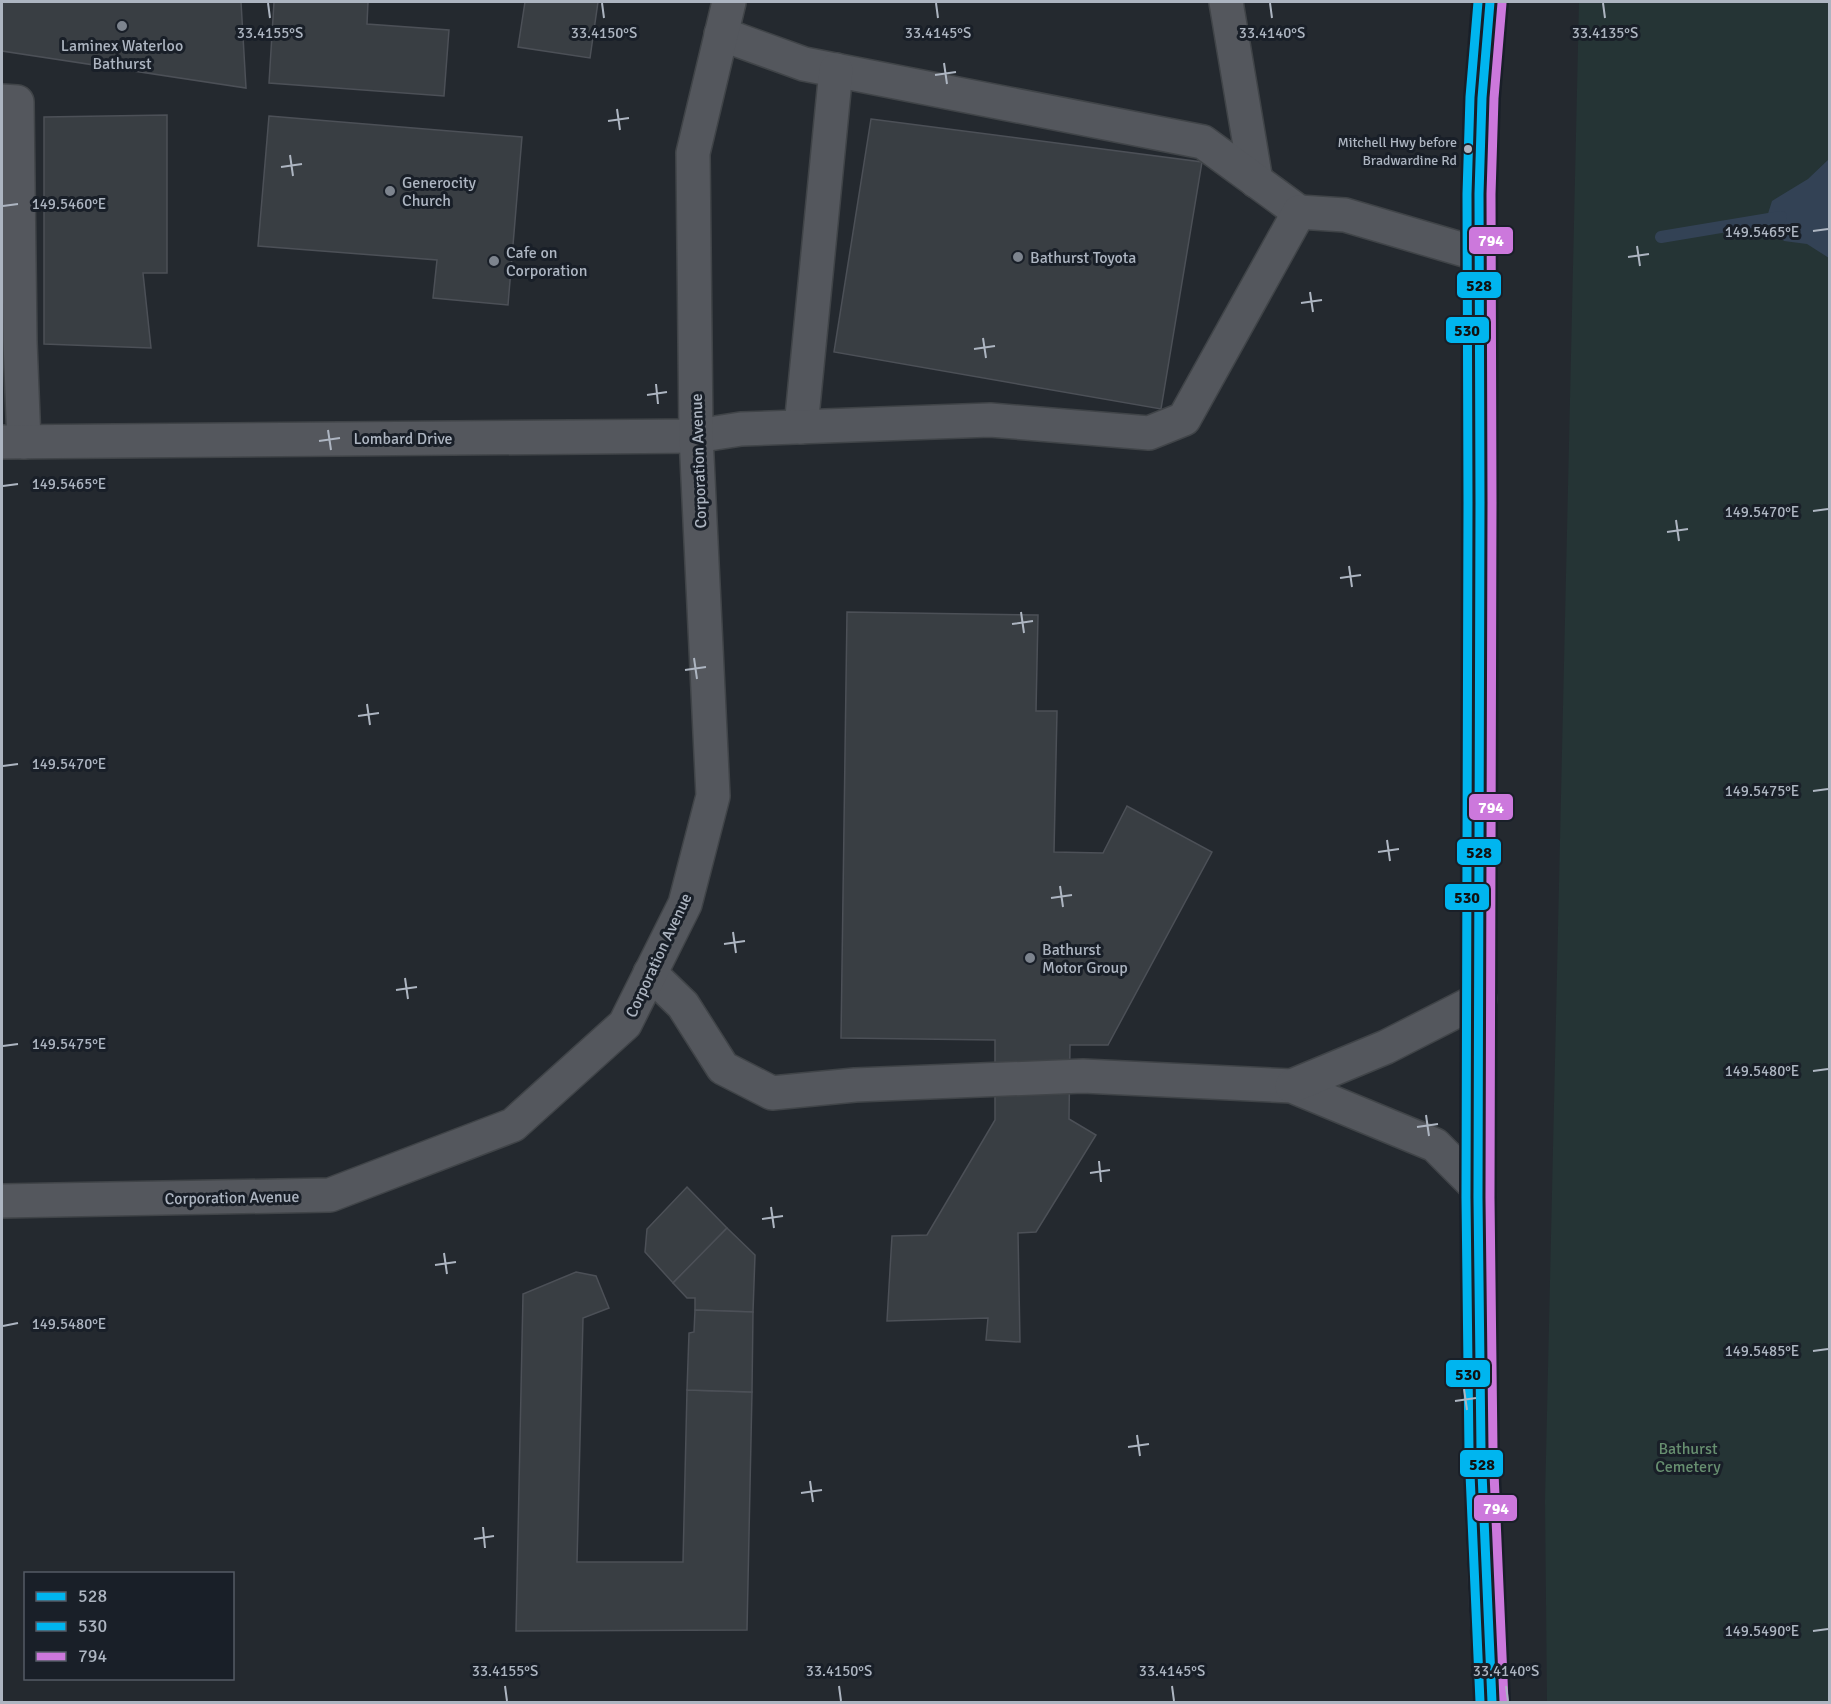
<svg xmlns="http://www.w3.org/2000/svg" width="1831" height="1704" font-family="Signika,sans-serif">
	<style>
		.green { fill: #253435 }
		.water { fill: #334255 }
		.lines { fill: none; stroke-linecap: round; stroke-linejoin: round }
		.stream { stroke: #334255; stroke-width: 12 }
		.building { fill: #393e43; stroke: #4c5057; stroke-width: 1.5 }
		.minor-casing { stroke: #404448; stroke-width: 36 }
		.highway-casing { stroke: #41454b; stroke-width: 36 }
		.minor { stroke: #54575d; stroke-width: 33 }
		.highway { stroke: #585b5e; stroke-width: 33 }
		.bus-1-casing { stroke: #191f28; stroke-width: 14 }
		.bus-2-casing { stroke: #191f28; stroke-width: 14 }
		.bus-3-casing { stroke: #191f28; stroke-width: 14 }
		.bus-1 { stroke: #00b5ef; stroke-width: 9 }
		.bus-2 { stroke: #00b5ef; stroke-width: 9 }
		.bus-3 { stroke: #cc78dc; stroke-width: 9 }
		.ticks { fill: none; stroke: #adb5c1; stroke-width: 2 }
		.poi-dot { fill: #7d848e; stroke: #191f28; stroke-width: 2 }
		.bus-dot { fill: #adb5c1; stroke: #191f28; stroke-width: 2 }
		.labels { text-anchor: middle; stroke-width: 6; stroke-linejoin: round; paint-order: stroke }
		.bus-label { font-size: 14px; fill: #adb5c1; stroke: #191f28; text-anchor: end }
		.poi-label { font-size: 16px; fill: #adb5c1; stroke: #191f28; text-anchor: start }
		.street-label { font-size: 16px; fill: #adb5c1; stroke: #191f28 }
		.park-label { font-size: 16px; fill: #678f70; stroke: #191f28 }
		.ticks-label { font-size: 15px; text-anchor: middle; fill: #adb5c1; stroke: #191f28; stroke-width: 6; stroke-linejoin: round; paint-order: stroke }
		.line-badge { stroke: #191f28; stroke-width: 2 }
		.badge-label { font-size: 16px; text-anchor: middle; font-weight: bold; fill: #fff }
		.pale-badge-label { font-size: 16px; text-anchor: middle; font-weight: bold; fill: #111 }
	</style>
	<rect width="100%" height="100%" fill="#24292f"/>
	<path class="green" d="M1579,2H1829V1702H1547L1545,1501Z"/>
	<path class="water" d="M1829,159V258L1807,244L1784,241L1766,220L1772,201L1808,179Z"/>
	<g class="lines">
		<path class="stream" d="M1661,237L1781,217"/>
	</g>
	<g class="building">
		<path d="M2,2H241L246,88L2,51Z"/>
		<path d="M274,2H368L367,24L449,30L444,96L269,83Z"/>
		<path d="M525,2H598L590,58L518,47Z"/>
		<path d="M167,115V273H143L151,348L44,344V117Z"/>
		<path d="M269,116L522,137L508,305L433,298L437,260L258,246Z"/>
		<path d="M871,119L1202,162L1161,409L834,352Z"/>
		<path d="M847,612L1038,615L1036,711H1057L1054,852L1103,853L1127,806L1212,852L1108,1045H1070L1069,1119L1096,1135L1036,1232L1018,1233L1020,1342L986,1340L988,1318L887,1321L892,1236L927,1235L995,1120V1040L841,1038Z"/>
		<path d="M687,1187L727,1228L673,1283L645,1252L647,1229Z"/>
		<path d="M727,1228L755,1255L753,1312L695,1310V1298H687L673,1283Z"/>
		<path d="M576,1272L596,1276L609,1308L583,1318L577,1562H683L687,1390L752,1392L747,1630L516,1631L523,1294Z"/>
		<path d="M695,1310L753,1312L752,1392L687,1390L689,1333L694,1332Z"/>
	</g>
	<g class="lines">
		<defs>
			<g id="minor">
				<path d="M1226,2L1256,181"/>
				<path d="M721,34L804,64L1203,142L1299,212"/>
				<path d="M2,101L17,102L20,342L24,442"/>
				<path d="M801,427L836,70"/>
				<path d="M2,442L696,436L741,429L990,420L1149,433L1184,419L1299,212L1345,215L1478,254"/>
				<path d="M650,973L683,1005L723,1068L772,1093L855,1085L1083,1076L1292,1086L1435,1145L1479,1189"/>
				<path d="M1292,1086L1386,1047L1480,999"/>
				<path d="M2,1201L330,1195L513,1125L625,1024L685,904L713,796L696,436L693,153L729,2"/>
			</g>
			<path id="highway" d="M1490,2C1476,129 1478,258 1480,386C1481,489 1480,591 1480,694C1480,1030 1471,1367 1492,1702"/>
		</defs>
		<use href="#minor" class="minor-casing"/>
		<use href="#highway" class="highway-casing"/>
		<use href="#minor" class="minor"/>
		<use href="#highway" class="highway"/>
		<defs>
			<path id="bus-1" d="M1490,2L1482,98L1479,194L1480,502L1478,1198L1481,1450L1492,1702"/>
			<path id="bus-2" d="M1478,2L1470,97L1467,194L1468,502L1466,1198L1469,1451L1480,1702"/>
			<path id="bus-3" d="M1502,3L1494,98L1491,194L1492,502L1490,1198L1493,1450L1504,1701"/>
		</defs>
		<use href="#bus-1" class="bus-1-casing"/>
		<use href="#bus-2" class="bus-2-casing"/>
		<use href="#bus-3" class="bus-3-casing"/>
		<use href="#bus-1" class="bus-1"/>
		<use href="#bus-2" class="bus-2"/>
		<use href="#bus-3" class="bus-3"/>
	</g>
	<path class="ticks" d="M268,3L270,18M602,3L604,18M936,3L938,18M1270,3L1272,18M1603,3L1605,18M944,63L947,84M935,75L956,72M617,109L620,130M608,121L629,118M290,155L293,176M281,167L302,164M3,206L18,204M1813,231L1828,229M1637,246L1640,266M1628,257L1649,254M1310,292L1313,312M1301,303L1322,300M983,338L986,358M974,349L995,346M656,384L658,404M647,395L667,392M328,430L331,450M319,441L340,438M3,486L18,484M1813,511L1828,509M1676,520L1679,541M1667,532L1688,529M1349,566L1352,587M1340,578L1361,575M1021,612L1024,633M1012,624L1033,621M694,658L697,679M685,670L706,667M367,704L370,725M358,716L379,713M3,766L18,764M1813,791L1828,789M1387,840L1390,861M1378,852L1399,849M1060,886L1063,907M1051,898L1072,895M733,932L736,953M724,944L745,941M405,978L408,999M396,990L417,987M3,1046L18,1044M1813,1071L1828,1069M1426,1115L1429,1136M1417,1127L1438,1124M1099,1161L1101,1182M1090,1173L1110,1170M771,1207L774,1228M762,1219L783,1216M444,1253L447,1274M435,1265L456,1262M3,1326L18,1323M1813,1351L1828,1349M1464,1389L1467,1410M1455,1401L1476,1398M1137,1435L1140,1456M1128,1447L1149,1444M810,1481L813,1502M801,1493L822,1490M483,1527L485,1548M474,1539L494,1536M1813,1631L1828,1629M505,1686L507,1701M839,1686L841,1701M1172,1686L1174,1701M1506,1686L1508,1701"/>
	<g class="poi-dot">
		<circle cx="122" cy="26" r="6"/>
		<circle cx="390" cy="191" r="6"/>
		<circle cx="1018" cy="257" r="6"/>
		<circle cx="494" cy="261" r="6"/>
		<circle cx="1030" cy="958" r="6"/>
	</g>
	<circle class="bus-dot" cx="1468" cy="149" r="5"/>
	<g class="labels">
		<g class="bus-label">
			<text x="1457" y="147">Mitchell Hwy before<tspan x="1457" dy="18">Bradwardine Rd</tspan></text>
		</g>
		<g class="poi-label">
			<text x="122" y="51" text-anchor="middle">Laminex Waterloo<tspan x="122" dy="18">Bathurst</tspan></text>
			<text x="402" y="188">Generocity<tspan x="402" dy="18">Church</tspan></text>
			<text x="506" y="258">Cafe on<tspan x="506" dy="18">Corporation</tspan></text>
			<text x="1030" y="263">Bathurst Toyota</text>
			<text x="1042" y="955">Bathurst<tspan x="1042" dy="18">Motor Group</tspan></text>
		</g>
		<g class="street-label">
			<text x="403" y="444">Lombard Drive</text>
			<text transform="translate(698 461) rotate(-92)" y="6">Corporation Avenue</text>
			<text transform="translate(658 955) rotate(-65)" y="6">Corporation Avenue</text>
			<text transform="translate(232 1197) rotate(-1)" y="6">Corporation Avenue</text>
		</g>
		<g class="park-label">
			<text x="1688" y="1454">Bathurst<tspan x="1688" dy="18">Cemetery</tspan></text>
		</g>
	</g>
	<g class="ticks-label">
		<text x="270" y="38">33.4155°S</text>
		<text x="604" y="38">33.4150°S</text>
		<text x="938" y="38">33.4145°S</text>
		<text x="1272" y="38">33.4140°S</text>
		<text x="1605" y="38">33.4135°S</text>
		<text x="69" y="209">149.5460°E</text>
		<text x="1762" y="237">149.5465°E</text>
		<text x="69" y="489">149.5465°E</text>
		<text x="1762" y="517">149.5470°E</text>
		<text x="69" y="769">149.5470°E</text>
		<text x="1762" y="796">149.5475°E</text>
		<text x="69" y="1049">149.5475°E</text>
		<text x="1762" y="1076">149.5480°E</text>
		<text x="69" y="1329">149.5480°E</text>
		<text x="1762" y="1356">149.5485°E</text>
		<text x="1762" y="1636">149.5490°E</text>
		<text x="505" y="1676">33.4155°S</text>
		<text x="839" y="1676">33.4150°S</text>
		<text x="1172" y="1676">33.4145°S</text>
		<text x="1506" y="1676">33.4140°S</text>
	</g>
	<g class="line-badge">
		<rect x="1468" y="226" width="46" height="29" rx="6" fill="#cc78dc"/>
		<rect x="1456" y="271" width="46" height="28" rx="6" fill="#00b5ef"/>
		<rect x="1445" y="316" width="45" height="28" rx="6" fill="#00b5ef"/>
		<rect x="1468" y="793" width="46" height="28" rx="6" fill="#cc78dc"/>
		<rect x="1456" y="838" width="46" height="28" rx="6" fill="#00b5ef"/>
		<rect x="1444" y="883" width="46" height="28" rx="6" fill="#00b5ef"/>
		<rect x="1445" y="1359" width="46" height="29" rx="6" fill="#00b5ef"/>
		<rect x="1459" y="1449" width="45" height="29" rx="6" fill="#00b5ef"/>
		<rect x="1473" y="1494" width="45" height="28" rx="6" fill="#cc78dc"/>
	</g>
	<g class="badge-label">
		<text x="1491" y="246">794</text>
		<text x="1491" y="813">794</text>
		<text x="1496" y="1514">794</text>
	</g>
	<g class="pale-badge-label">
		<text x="1479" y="291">528</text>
		<text x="1467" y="336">530</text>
		<text x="1479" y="858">528</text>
		<text x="1467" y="903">530</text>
		<text x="1468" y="1380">530</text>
		<text x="1482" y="1470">528</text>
	</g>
	<rect width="1831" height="1704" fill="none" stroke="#adb5c1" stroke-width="6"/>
	<rect x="24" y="1572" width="210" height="108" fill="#191f28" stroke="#545b65" stroke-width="1.5"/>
	<rect x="36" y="1592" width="30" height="9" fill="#00b5ef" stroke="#545b65" stroke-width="1.5"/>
	<text x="78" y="1602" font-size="18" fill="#adb5c1">528</text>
	<rect x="36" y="1622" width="30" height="9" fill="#00b5ef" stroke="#545b65" stroke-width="1.5"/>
	<text x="78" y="1632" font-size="18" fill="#adb5c1">530</text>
	<rect x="36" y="1652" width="30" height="9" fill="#cc78dc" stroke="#545b65" stroke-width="1.5"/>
	<text x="78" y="1662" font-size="18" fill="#adb5c1">794</text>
</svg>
